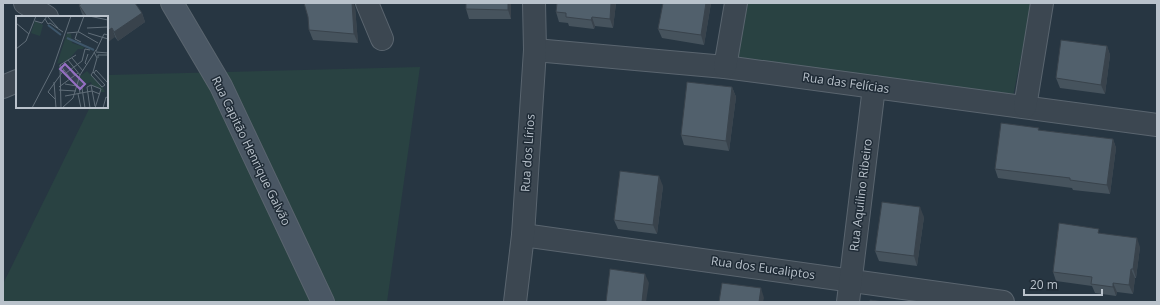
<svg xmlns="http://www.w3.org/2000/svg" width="1160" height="305" font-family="'Open Sans',sans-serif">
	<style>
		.green { fill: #294242 }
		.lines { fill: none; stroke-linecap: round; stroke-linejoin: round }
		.street-casing { stroke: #5a656f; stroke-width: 24 }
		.secondary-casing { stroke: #5a656f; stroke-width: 24 }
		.street { stroke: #3c4751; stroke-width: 22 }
		.secondary { stroke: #4a5764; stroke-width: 22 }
		.wall { fill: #46535d }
		.shaded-wall { fill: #39434c }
		.building { fill: #51606c; stroke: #39434c }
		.labels { text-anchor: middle; stroke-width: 3; stroke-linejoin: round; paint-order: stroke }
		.street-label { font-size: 12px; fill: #b9c2cb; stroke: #202c37 }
		.inset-river { fill: none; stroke: #3e566a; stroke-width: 2 }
		.inset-road { fill: none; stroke: #616e79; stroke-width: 1 }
		.view { fill: #9770c4; fill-opacity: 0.15; stroke: #9770c4; stroke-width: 2 }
		.inset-edge { fill: none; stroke: #b9c2cb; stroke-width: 2 }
	</style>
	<rect width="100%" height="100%" fill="#273642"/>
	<g class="green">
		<path d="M739,3H1032L1012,101L725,67Z"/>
		<path d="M420,67L387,302H3V284L90,107H107V75Z"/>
	</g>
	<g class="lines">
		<defs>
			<g id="street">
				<path d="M25,3L47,17"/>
				<path d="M367,3L382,39"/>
				<path d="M535,50L725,67L1157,125"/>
				<path d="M725,67L736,3"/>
				<path d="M3,87L17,81"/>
				<path d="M1025,107L1042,3"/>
				<path d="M523,235L1003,302"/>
				<path d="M515,302L523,235L535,50L534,3"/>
				<path d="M848,302L874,87"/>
			</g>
			<path id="secondary" d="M172,3L221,86L323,302"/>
		</defs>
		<use href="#street" class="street-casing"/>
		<use href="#secondary" class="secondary-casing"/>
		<use href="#street" class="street"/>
		<use href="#secondary" class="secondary"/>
	</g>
	<g class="wall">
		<path d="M466,3H511V19H469L466,9Z"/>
		<path d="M557,3H616L613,28L595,26L594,29L569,26L568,23L559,22L556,12Z"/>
		<path d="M711,3L704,45L662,38L658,29Z"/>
		<path d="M79,5L142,13L145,22L118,41L115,37L107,17H84L82,14Z"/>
		<path d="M355,7L358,43L313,40L309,30Z"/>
		<path d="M1107,46L1110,55L1105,94L1060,88L1056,78Z"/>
		<path d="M732,87L736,97L729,151L684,145L681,135Z"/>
		<path d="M1039,130L1113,139L1116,148L1110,194L1073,190L1072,188L998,178L995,169Z"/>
		<path d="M663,186L657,234L618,229L614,220Z"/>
		<path d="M924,217L917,266L879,261L875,251Z"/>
		<path d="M1100,233L1140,247L1136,278H1135L1133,294L1117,292L1116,296L1095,293L1092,286L1056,281L1053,272Z"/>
	</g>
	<g class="shaded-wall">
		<path d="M352,3H354L355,7L358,43L354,34Z"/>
		<path d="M508,3H511V19L508,10Z"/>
		<path d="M611,3H616L613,28L610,19Z"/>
		<path d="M706,3H711L704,45L701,35Z"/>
		<path d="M142,13L145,22L118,41L114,32Z"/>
		<path d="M592,17L595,26L594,29L591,20Z"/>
		<path d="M112,28L115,37L107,43V31Z"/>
		<path d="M1107,46L1110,55L1105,94L1101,85Z"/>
		<path d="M732,87L736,97L729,151L726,141Z"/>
		<path d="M1113,139L1116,148L1110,194L1107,185Z"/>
		<path d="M659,176L663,186L657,234L653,225Z"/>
		<path d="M920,207L924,217L917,266L914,256Z"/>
		<path d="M1137,238L1140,247L1136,278L1133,269Z"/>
		<path d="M1131,269L1135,278L1133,294L1129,285Z"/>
		<path d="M645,274L649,283L646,302H642Z"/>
		<path d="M1113,283L1117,292L1116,296L1113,287Z"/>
		<path d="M761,288L764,298L763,302H759Z"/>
	</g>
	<g class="building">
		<path d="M82,3H135L142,13L114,32L112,28L107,31V17H87L79,5Z"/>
		<path d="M304,3H352L354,34L309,30L308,17Z"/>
		<path d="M466,3H508V10L466,9Z"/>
		<path d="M557,3H611L610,19L592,17L591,20L566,17V13L556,12Z"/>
		<path d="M663,3H706L701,35L658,29Z"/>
		<path d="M1061,40L1107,46L1101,85L1056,78Z"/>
		<path d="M687,82L732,87L726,141L681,135Z"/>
		<path d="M1001,123L1039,128L1038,130L1113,139L1107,185L1070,180V178L995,169Z"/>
		<path d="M620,171L659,176L653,225L614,220Z"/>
		<path d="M882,202L920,207L914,256L875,251Z"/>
		<path d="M1059,223L1099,229L1098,233L1137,238L1133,269H1131L1129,285L1113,283V287L1091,284L1092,277L1053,272Z"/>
		<path d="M610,269L645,274L642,302H606Z"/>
		<path d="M722,283L761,288L759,302H719Z"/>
		<path d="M870,300L884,302H870Z"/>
	</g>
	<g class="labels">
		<g class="street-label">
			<text transform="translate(846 83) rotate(8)" y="4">Rua das Felícias</text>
			<text transform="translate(251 151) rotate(64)" y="4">Rua Capitão Henrique Galvão</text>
			<text transform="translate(528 153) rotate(-86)" y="4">Rua dos Lírios</text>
			<text transform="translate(861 195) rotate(-83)" y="4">Rua Aquilino Ribeiro</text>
			<text transform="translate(763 268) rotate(8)" y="4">Rua dos Eucaliptos</text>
		</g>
	</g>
	<g transform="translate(16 16)">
		<rect width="92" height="92" fill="#273642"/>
		<path d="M19,5L27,9L24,20L15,17ZM51,17L55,18L56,27L68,31L67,33H62L52,44L41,48ZM71,55L87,72L89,76H84L85,73L76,69L75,66L63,70L58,65Z" fill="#294242"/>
		<path class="inset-river" d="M32,9L45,19M51,22L78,34"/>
		<path class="inset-road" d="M31,0L42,12M73,0L92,4M29,3L32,8L34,7L47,16M19,5L26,7L31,0M0,7L13,18M71,12L92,11M62,16L68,0M63,16L82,27M51,17L63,16M61,17L59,23L65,26M72,17L92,23M0,33L10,25L20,0M80,35L88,18L92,19M78,36L81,42L77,56L89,69M80,36L92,37M56,42L67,55M82,42V39H92M52,44L64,59M48,46L59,60M44,49L45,92M44,49L60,39M44,49L55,63M71,49L69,47L72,38M77,56L75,59L86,71L89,69M50,57L66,45L69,33L74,34M78,57L80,54L91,66M38,66L40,92M49,68L61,70M75,69L79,90M43,71L62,57M43,74L60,75M64,77L63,71L66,72L69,92M62,78L65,92M49,80L76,75L84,78M39,83L32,76L48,54M16,92L37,52L55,0M46,92L57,82L64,59L80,34M74,92L71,71L75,69L85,73L79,92M87,92L90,81L92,82"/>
		<path class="view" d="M49,48L69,68L64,73L44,53Z"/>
		<rect width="92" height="92" class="inset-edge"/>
	</g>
	<rect width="1160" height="305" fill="none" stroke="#b9c2cb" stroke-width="8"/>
	<path d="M1024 289v6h78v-6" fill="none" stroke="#b9c2cb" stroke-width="2"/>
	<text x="1030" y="289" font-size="12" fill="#b9c2cb" stroke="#202c37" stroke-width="3" paint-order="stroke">20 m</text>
</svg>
